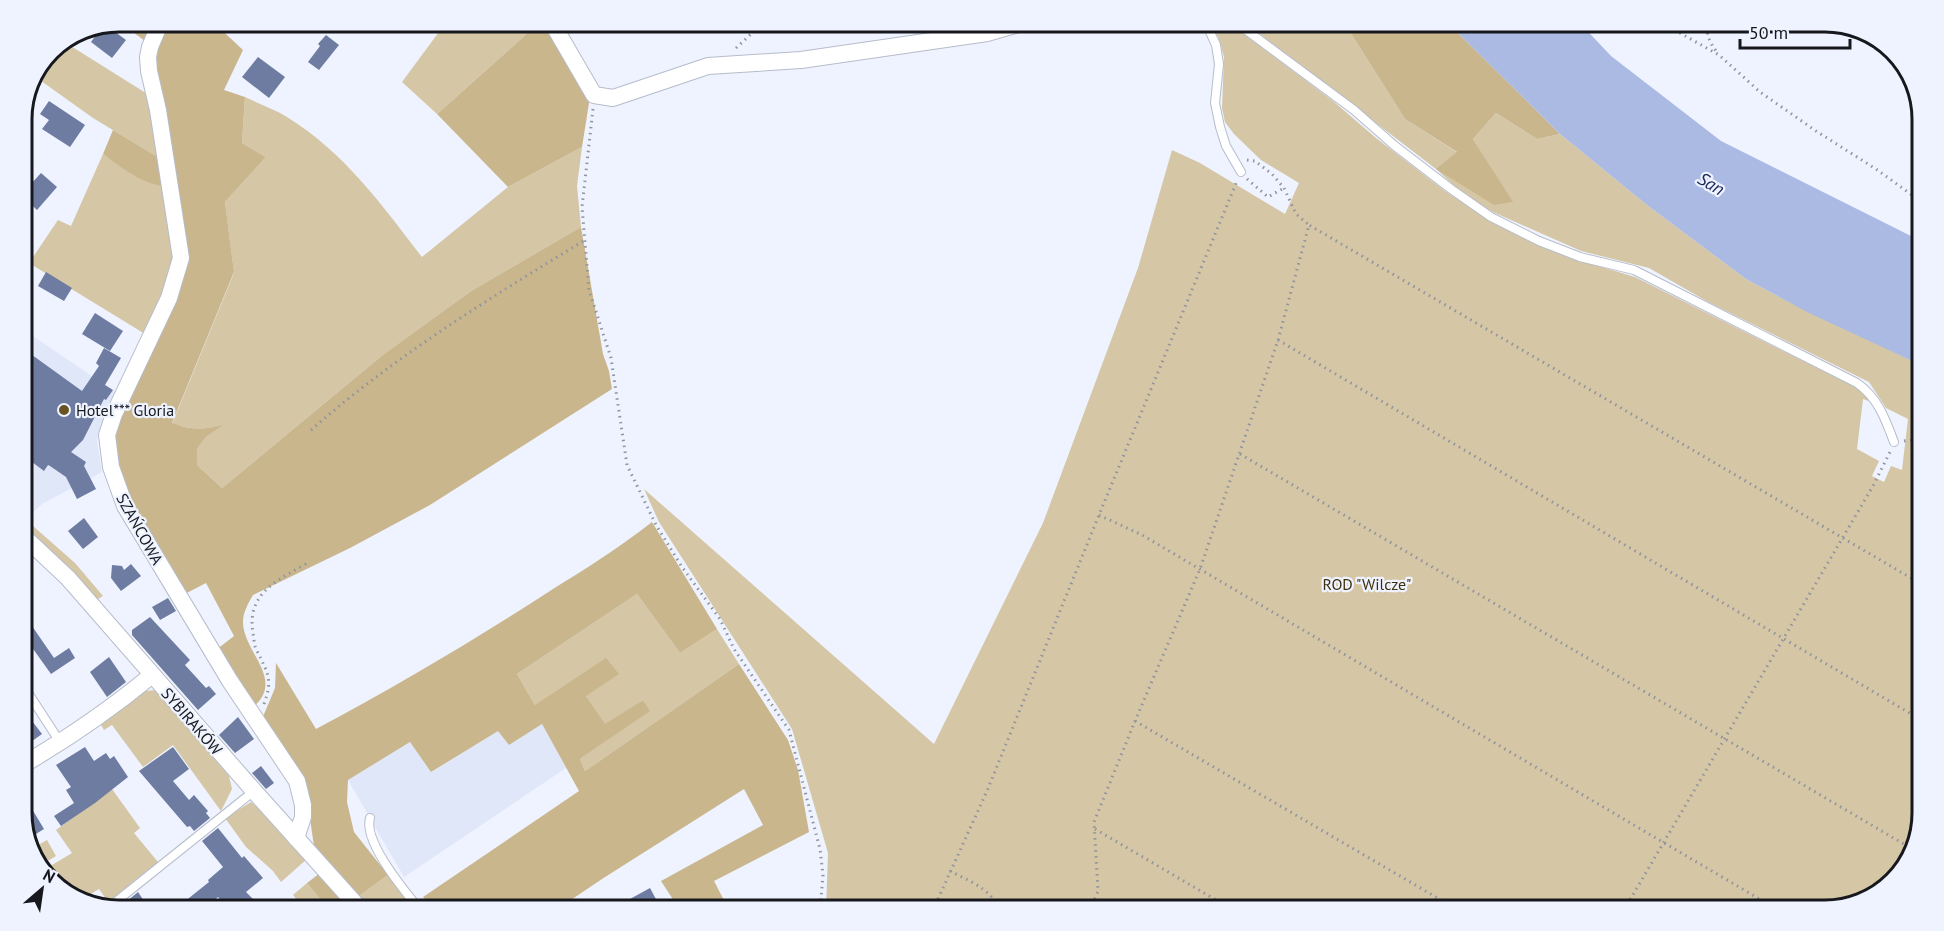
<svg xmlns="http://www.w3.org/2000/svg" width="1944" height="931" font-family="'PT Sans',sans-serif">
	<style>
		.built { fill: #e0e7f8 }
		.green { fill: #d5c6a5 }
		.forest { fill: #cab68c }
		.water { fill: #aabae3 }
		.building { fill: #6e7ca2 }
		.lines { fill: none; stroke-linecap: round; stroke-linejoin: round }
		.service-casing { stroke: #b6bcca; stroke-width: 10 }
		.minor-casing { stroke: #b6bcca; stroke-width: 18 }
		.path { stroke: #90949d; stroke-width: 3; stroke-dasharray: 1.5 4.5; stroke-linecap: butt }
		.service { stroke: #fff; stroke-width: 8 }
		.minor { stroke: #fff; stroke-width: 16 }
		.poi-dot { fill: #685322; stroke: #eef3ff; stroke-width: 2 }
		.labels { text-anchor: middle; stroke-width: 4.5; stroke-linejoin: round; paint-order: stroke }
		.poi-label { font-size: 16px; fill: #17181d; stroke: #eef3ff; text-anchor: start }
		.street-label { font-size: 16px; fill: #17181d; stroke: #eef3ff }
		.park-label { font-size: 16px; fill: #3f300d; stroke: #eef3ff }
		.water-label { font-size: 18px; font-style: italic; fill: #192759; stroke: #eef3ff }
		.rim { fill: none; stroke: #17181d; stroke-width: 3 }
	</style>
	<rect width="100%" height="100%" fill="#eef3ff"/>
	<g class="built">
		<path d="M21,328L117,393L98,433L97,441L102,472L42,504L25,519L21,516Z"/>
		<path d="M542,724L566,768L404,877L348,780L410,742L432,772L498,730L509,745Z"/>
	</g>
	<g class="green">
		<path d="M447,21H541L437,114L402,82Z"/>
		<path d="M1210,21H1224L1233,26L1333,101L1376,138L1445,191L1493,223L1565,256L1635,277L1863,391L1872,402L1863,399L1857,449L1879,461L1872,476L1884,482L1891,466L1902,470L1908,419L1886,408L1869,382L1710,303L1649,268L1581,251L1493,212L1463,194L1436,169L1243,21H1343L1405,119L1458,153L1437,169L1494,204L1512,202L1473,139L1496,113L1537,139L1560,134L1647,205L1746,279L1791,303L1923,366V813L1913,855L1879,894L1826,910H826L828,853L792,729L659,522L644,489L934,744L1043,523L1138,268L1172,150L1200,163L1285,214L1299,183L1261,160L1234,134L1225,122L1222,108L1224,57L1219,39Z"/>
		<path d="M66,43L149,95L175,246L168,278L145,334L29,263L58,220L71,226L103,154L135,176L156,156L93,118L37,78L50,49Z"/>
		<path d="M245,97C259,104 274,109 287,117C345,153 381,204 422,257L508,187L582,147L577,186L581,227L471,291L384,354L222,488L197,465V449L206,437L221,426C203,430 190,429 172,424L234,273L225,202L266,157L242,143Z"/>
		<path d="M25,519L75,563L103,596L98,599L94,598L71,569L21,526Z"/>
		<path d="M637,594L680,653L717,629L739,664L585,771L580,759L649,711L643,700L605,725L586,696L535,705L517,674Z"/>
		<path d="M156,690L229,776L232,789L221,811L173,745L143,767L112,725L104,730L100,723L145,691Z"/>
		<path d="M112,789L140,828L134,833L158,862L108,902L99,889L79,901L76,900L42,871L72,853L56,830Z"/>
		<path d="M251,802L275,823L307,859L281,882L273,871L246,847L225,818Z"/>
		<path d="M47,840L56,856L38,867L31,849Z"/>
		<path d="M388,875L414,910H372L359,896Z"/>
		<path d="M307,883L329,910H305L293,895Z"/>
	</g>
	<g class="forest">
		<path d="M118,21H152L145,41Z"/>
		<path d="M164,21H212L243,50L224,90L245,97L242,143L266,157L225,202L234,272L172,423C190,430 205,430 223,425L206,437L197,449V465L222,488L384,354L471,291L581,227L603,354L609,371L612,389L430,505L350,548L253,595C248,604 243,612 243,622C243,652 286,680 253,707L216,650L234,636L206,583L181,596L114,464L111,435L179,284L151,66Z"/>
		<path d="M541,21H547L585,85L589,103L582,147L508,187L437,114Z"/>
		<path d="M1343,21H1449L1458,33L1560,134L1537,139L1496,113L1473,139L1513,202L1494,205L1436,169L1457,152L1405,119Z"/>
		<path d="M113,130L156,156L163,186C140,183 121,167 103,154Z"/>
		<path d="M652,522L717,629L680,653L637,594L517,674L535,705L606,658L619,674L586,696L605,724L643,700L650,711L580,759L585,771L739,664L788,740L798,770L809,832L714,881L729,910H659L674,901L661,881L763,825L744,789L602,879L556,910H435L423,897L579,791L542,724L509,745L498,731L431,772L410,742L348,780L347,802L354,832L388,875L359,896L314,846L308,805L262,719L275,688L276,663L316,729C397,686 476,639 553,589C587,568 620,547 652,522Z"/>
		<path d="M320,873L354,910H329L307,883Z"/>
	</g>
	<path class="water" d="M1449,21H1578L1611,56L1721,141L1923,242V366L1809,313L1746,279L1647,205L1560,134L1458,33Z"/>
	<g class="building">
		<path d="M107,26L126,40L112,58L91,42L101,28Z"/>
		<path d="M326,35L339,45L319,70L308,62L320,46L318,44Z"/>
		<path d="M258,57L285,77L269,98L242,77Z"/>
		<path d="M49,101L85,125L70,147L42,129L49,120L40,114Z"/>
		<path d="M41,173L57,187L37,210L21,195Z"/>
		<path d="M46,272L72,288L64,301L38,286Z"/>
		<path d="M95,313L123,331L110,351L82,334Z"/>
		<path d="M21,347L82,391L99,366L96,363L104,348L121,358L105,385L113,390L106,400L104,399L83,440L71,452L86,462L84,466L96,489L77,499L66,477L50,466L48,465L44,471L28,459L27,451L21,447V438L33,420L30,404L21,398Z"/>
		<path d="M84,518L98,537L83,549L68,531Z"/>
		<path d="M131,564L141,576L121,591L111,578L112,565L122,566L124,570Z"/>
		<path d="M168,598L176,611L160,620L152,607Z"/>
		<path d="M21,610L54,658L69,648L75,658L51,674L21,632Z"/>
		<path d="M150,617L190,660L185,665L206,688L209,686L216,694L198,710L132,635V630Z"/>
		<path d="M109,657L126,682L107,697L90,672Z"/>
		<path d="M29,717L42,734L21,749V723Z"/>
		<path d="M238,717L254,739L235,753L219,735Z"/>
		<path d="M85,747L94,761L106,753L110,759L114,756L128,777L95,803L61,826L54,816L74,803L66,790L71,787L56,765Z"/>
		<path d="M173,747L189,769L173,781L189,800L194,795L208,811L206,813L210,818L194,831L190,826L187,827L139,771Z"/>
		<path d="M261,766L274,783L266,789L252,773Z"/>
		<path d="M32,809L44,829L31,837L22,822L21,815Z"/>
		<path d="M218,828L242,858L244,856L263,878L246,892L256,902L247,910H237L231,904L227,907L218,897L202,910H174L209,882L208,880L223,867L202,841Z"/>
		<path d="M650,888L658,903L645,910H610Z"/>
		<path d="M138,892L150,910H131L126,902Z"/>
	</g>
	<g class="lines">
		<defs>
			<g id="service">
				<path d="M1205,21L1216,45L1219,64L1215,103L1220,127L1226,146L1241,172"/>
				<path d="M1234,21L1354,110L1395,146L1451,189L1491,217L1539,241L1580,257L1634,270L1857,383C1878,398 1885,418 1894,442"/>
				<path d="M21,682L60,742"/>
				<path d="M370,818C363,842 405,891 420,910"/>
				<path d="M108,908L254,791"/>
			</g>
			<g id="minor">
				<path d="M161,21L150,47L148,57L149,71L158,110L181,258L169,298L114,414L107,435L111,467L125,506L230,681L297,781L303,805V817L296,838"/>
				<path d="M551,21L594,95L613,98L708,66L801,60L987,33L1029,21"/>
				<path d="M21,534L68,578L254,791L361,910"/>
				<path d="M21,766C67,739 111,709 152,675"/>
			</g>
		</defs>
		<use href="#service" class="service-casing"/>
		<use href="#minor" class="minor-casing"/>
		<g class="path">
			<path d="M1666,21L1680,33L1719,55L1760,92L1816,131L1876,169L1923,203"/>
			<path d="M1707,21C1706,34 1709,42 1717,52"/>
			<path d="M736,48L765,21"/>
			<path d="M593,109L582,207L589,290L611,358L627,465L656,525L682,567L720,619L734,649L789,730L820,849L823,875L820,910"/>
			<path d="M1247,160L1255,161L1272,174L1284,188L1296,214L1309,225"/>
			<path d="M1247,179L1268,197L1284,188"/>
			<path d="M1278,340L1923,721"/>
			<path d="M311,430C395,356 490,298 585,240"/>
			<path d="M1904,441L1923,439"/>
			<path d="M1240,454L1914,850"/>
			<path d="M1099,515L1142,535L1778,910"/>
			<path d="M264,704C273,680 268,673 257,651C254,646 254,639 253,633C246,592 279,580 309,562"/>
			<path d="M1135,721L1458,910"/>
			<path d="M1095,829L1233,910"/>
			<path d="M950,871C969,881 992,889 999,910"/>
			<path d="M933,910L987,791L1099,515L1237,181"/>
			<path d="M1090,910L1098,891L1094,822L1135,721L1200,569L1278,340L1309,225L1923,585"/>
			<path d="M1624,910L1873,486L1890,452"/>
		</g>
		<use href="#service" class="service"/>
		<use href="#minor" class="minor"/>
	</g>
	<circle class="poi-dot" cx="64" cy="410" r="6"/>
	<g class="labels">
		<g class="poi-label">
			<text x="76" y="416">Hotel*** Gloria</text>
		</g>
		<g class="street-label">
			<text transform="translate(140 529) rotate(61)" y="6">SZAŃCOWA</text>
			<text transform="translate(192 721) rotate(49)" y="6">SYBIRAKÓW</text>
		</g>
		<g class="park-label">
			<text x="1367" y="590">ROD "Wilcze"</text>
		</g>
		<g class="water-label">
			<text transform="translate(1711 184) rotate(31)" y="6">San</text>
		</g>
	</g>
	<path d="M0 0H1944V931H0ZM119 32H1825A87 87 0 0 1 1912 119V813A87 87 0 0 1 1825 900H119A87 87 0 0 1 32 813V119A87 87 0 0 1 119 32Z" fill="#eef3ff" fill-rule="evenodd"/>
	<path class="rim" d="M119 32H1825A87 87 0 0 1 1912 119V813A87 87 0 0 1 1825 900H119A87 87 0 0 1 32 813V119A87 87 0 0 1 119 32Z"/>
	<g transform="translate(42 889) rotate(29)" stroke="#eef3ff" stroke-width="4.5" paint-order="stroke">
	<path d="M0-4.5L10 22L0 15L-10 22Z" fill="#17181d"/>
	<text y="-9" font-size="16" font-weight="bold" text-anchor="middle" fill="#17181d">N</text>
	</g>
	<path d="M1740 39v9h110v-9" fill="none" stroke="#17181d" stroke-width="3"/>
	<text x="1749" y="39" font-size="18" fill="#17181d" stroke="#eef3ff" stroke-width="4.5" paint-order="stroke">50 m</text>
</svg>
